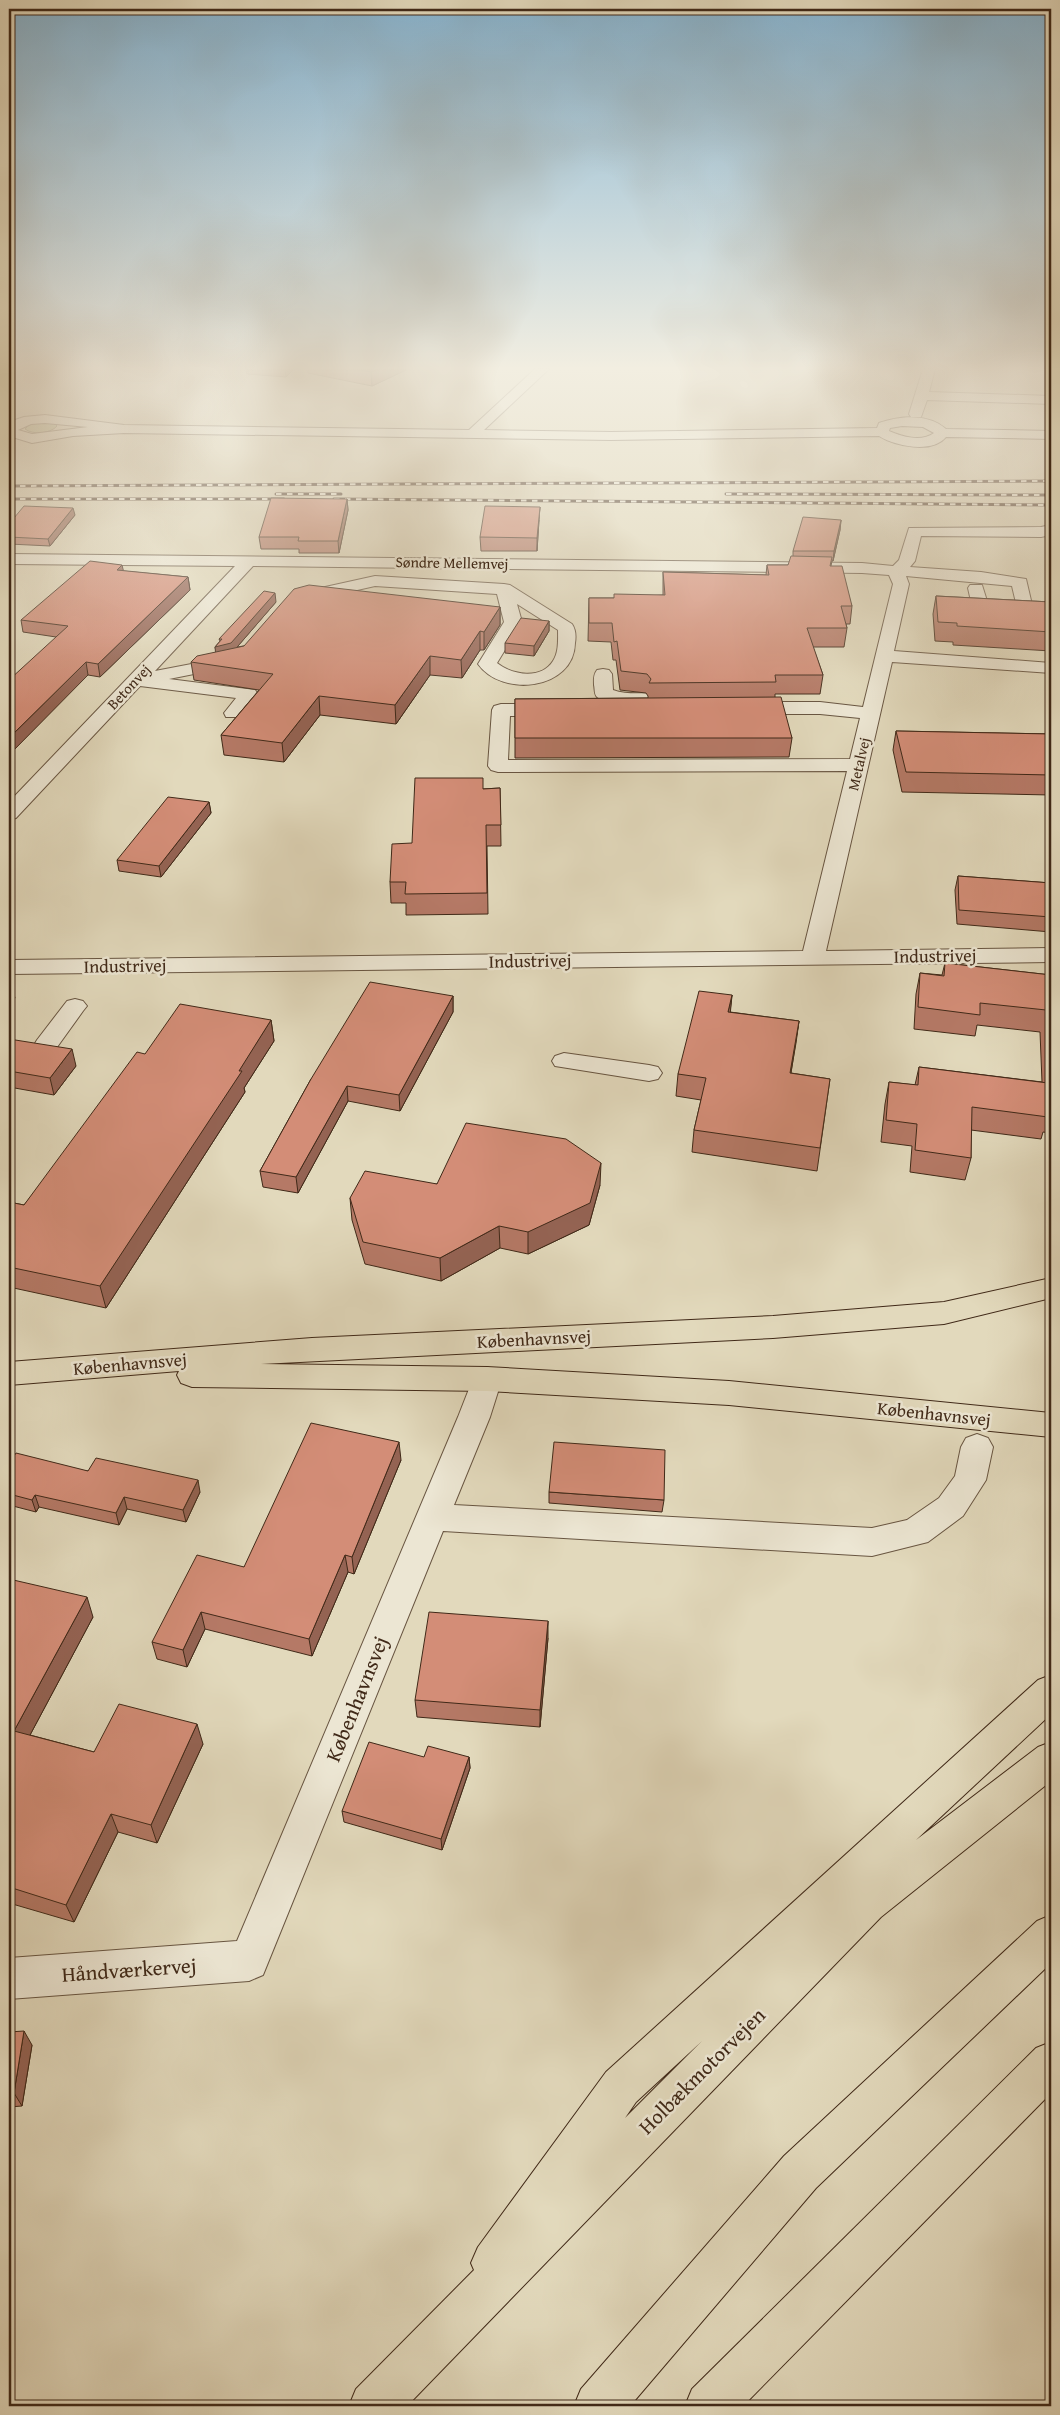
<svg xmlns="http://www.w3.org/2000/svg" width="1060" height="2415" font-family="'Gentium Book Plus',serif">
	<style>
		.green { fill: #b9be8c; stroke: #7c7452 }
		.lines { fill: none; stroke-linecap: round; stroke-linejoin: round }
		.minor-casing { stroke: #685541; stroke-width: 2 }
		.major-casing { stroke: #402918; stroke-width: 2 }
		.highway-casing { stroke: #402918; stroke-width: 2 }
		.minor { fill: #ece6d3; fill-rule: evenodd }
		.major { fill: #e2d9bc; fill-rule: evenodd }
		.highway { fill: #e2d9bc; fill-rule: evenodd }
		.rail-casing { stroke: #402918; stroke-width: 3 }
		.rail { stroke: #ece6d3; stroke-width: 2; stroke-dasharray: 5.5; stroke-linecap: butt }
		.wall { fill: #b57966; stroke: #402918 }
		.shaded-wall { fill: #946353; stroke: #402918 }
		.building { fill: #d38d77; stroke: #402918 }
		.labels { text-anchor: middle; stroke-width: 5; stroke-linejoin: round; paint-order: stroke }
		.far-street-label { font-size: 15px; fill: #402918; stroke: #ece6d3 }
		.street-label { font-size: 18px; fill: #402918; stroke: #ece6d3 }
		.near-street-label { font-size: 21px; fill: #402918; stroke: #ece6d3 }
	</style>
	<rect width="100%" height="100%" fill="#e2d9bc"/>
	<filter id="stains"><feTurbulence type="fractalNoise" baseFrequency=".004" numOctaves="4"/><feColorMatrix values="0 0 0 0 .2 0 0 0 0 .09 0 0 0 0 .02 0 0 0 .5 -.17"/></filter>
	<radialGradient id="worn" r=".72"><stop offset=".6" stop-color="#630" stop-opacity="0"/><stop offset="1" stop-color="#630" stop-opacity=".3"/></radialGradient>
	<path class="green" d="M40,422L55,424L57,426C50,434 33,435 25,429L29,425Z"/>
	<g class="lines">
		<defs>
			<g id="minor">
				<path d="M535,369H549L484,430L611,432L877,428L879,423C900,416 928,413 946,429L1051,431V439L946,437C932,454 895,446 879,436L611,440L124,433L73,436L32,443L9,436V424L12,421L24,417L45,415L124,425L469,430ZM45,423L88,427L32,434L18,430L31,424ZM902,426L923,427L934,433C922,442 902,437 889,431L890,428Z"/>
				<path d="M923,369H935L929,392L1051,396V404L927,400L921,417H911L909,414Z"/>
				<path d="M1051,525V535L1041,537L921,536L915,561L910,567L981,572L1026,579L1033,609L1031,613L1025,614L979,611L973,610L968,588L970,585H982L987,601L1016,603L1012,586L906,576L909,584L894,651L1051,663V673L892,662L826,951L1051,948V962L9,974V960L803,951L847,771L498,772L491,770L488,766L492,710L494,706L501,704H551L558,706L560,710L558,714L551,716H510L508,760L850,759L860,718L820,714H747L740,712L738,708L740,704L747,702H820L863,707L893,584L889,575L862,573L253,566L155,671L228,657L234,658L237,662L234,666L169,679L255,690L258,694L240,717H226L224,713L236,698L140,686L16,818L9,820V802L235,566L9,564V554L862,563L893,566L899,560L909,528L1041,527Z"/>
				<path d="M375,576L504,584L510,585L572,624C576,630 576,637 575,643C574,690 502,698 478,664L504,622L497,594L375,586L304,602L298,601L296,597L298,593ZM517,604L558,630C558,640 559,652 553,661C541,680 512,675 497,663L522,622Z"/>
				<path d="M603,669L609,670L612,674L613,690C628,696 645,691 661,695L663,699L661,703C646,706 609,707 597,697C594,694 595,689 594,685C594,680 593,675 597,670Z"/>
				<path d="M75,999L83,1001L87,1006L83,1011L55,1050L46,1053L37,1050L34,1045L37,1040L67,1001Z"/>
				<path d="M564,1053L649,1065L658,1067L662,1073L658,1079L649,1081L555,1066L552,1061L555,1056Z"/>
				<path d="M487,1367L498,1371L502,1379L490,1417L454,1505L872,1528L907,1520L939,1498L955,1476L961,1447L966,1438L977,1434L988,1438L993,1447L986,1480L963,1516L928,1542L872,1556L443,1531L263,1975L249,1981L9,1999V1958L237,1941L458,1417L476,1371Z"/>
			</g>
			<path id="major" d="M1051,1278V1298L944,1324L773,1338L261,1364L487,1367L729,1381L1051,1413V1437L729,1405L487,1391L192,1387L181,1383L177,1375L179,1371L9,1385V1362L312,1338L773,1316L944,1302Z"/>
			<g id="highway">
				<path d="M1051,1675V1714L916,1840L1038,1747L1051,1742V1781L881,1917L407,2406H349L356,2389L474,2270L471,2263L478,2247L606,2072L1038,1680ZM702,2041L625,2118L636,2102Z"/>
				<path d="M1051,1915V1963L816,2188L630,2406H574L581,2389L784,2156L1037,1921Z"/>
				<path d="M1051,2042V2093L743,2406H685L692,2389L1036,2048Z"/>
			</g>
		</defs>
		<use href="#minor" class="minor-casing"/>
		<use href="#major" class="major-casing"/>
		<use href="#highway" class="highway-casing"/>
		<use href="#minor" class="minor"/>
		<use href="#major" class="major"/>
		<use href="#highway" class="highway"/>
		<defs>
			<g id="rail">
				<path d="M9,486L1051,481"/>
				<path d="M276,494H341"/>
				<path d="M726,494L1051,495"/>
				<path d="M9,499H284"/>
				<path d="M334,499L1051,505"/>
			</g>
		</defs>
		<use href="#rail" class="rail-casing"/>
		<use href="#rail" class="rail"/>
	</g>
	<g class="wall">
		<path d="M246,370H293L286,377L247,374Z"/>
		<path d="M308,370H406L372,386L308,373Z"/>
		<path d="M347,499L348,510L339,553H299V549H261L259,537Z"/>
		<path d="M75,515L50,546L9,544V524Z"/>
		<path d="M539,520L537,551H481L480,537Z"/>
		<path d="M841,520L840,530L833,561H832L831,566L852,606L850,624H846L847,628L844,647H813L823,675L820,694H775V697L792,738L789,757L515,758V699L648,698V696L646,693L620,690L616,660H613L611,642L588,641L589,598H614L663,595V572L766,575L767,565H788L793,556V551Z"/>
		<path d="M123,571L188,577L190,590L100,677L88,675L56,637L23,632L21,620Z"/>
		<path d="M936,596L1051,602V651L953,645V642L935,641L933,614Z"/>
		<path d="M276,602L237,647L500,607V625L484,650H480L462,678L430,675L396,724L320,715L284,762L224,755L221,735L259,690L194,680L191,662L216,652L215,647L220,641L219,639Z"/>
		<path d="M549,621V631L534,656L505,653V643Z"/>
		<path d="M896,731L1051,734V795L902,792L893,750Z"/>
		<path d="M500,788L501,846H487L488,914L406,915V903H391L390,882L412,843L483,789Z"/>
		<path d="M209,802L211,813L161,877L119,871L117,860Z"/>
		<path d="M958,876L1051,883V932L957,924L955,890Z"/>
		<path d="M945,963L1051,975V1133L1043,1132L1041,1139L971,1130V1158L965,1180L910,1172L912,1146L881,1142L885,1104L889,1082L915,1085L919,1067L1042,1082L1040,1032L977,1025L975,1036L914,1029L916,994L920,973L942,975Z"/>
		<path d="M732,995L730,1012L799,1021L791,1073L830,1079L817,1171L692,1152L694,1130L701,1100L676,1096L678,1074Z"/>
		<path d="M453,996V1012L400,1111L348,1101L298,1193L263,1187L260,1171L311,1079Z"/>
		<path d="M271,1020L274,1041L244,1088L245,1092L106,1308L9,1287V1202L24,1205L145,1054Z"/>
		<path d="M9,1039L76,1066L54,1095L9,1087Z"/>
		<path d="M437,1184L600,1185L589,1225L528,1254L500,1248L441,1281L365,1264L352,1220L350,1198Z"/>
		<path d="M401,1460L354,1574L348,1572L312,1656L205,1629L187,1667L157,1659L152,1642L244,1567Z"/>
		<path d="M9,1464L88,1471L200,1492L186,1522L127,1509L119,1525L39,1507L36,1512L9,1505Z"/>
		<path d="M549,1492L664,1500L662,1512L549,1503Z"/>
		<path d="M9,1579L93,1617L30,1735L94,1752L203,1744L157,1843L118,1832L74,1922L9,1903Z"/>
		<path d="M548,1638L540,1727L417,1717L415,1700Z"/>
		<path d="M469,1757L470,1768L442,1850L344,1822L342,1811Z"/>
		<path d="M9,2032L32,2045L22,2106L9,2107Z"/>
	</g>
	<g class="shaded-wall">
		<path d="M285,370H293L286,377Z"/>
		<path d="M376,370H406L372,386L371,372Z"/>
		<path d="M347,499L348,510L339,553L338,541Z"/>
		<path d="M540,507L539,520L537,551V538Z"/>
		<path d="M73,508L75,515L50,546L48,539Z"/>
		<path d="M841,520L840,530L833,561L834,551Z"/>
		<path d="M122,565L125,577L117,570Z"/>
		<path d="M188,577L190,590L100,677L98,664Z"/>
		<path d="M275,593L276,602L232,653L216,657L215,647Z"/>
		<path d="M500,607V625L484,650V632Z"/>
		<path d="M549,621V631L534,656V646Z"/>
		<path d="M480,631V650L462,678L461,660Z"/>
		<path d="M430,656V675L396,724L395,705Z"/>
		<path d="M86,662L88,675L9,755V738Z"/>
		<path d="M319,696L320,715L284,762L282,743Z"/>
		<path d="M209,802L211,813L161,877L159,866Z"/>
		<path d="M10,981L15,998L9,1005V983Z"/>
		<path d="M732,995L730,1016L728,1012Z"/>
		<path d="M453,996V1012L400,1111L399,1095Z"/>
		<path d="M271,1020L274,1041L244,1088L245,1092L106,1308L100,1286Z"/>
		<path d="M799,1021L796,1043L787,1095L790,1073Z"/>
		<path d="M72,1049L76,1066L54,1095L50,1078Z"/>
		<path d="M347,1086L348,1101L298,1193L296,1177Z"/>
		<path d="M601,1163L600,1185L589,1225L528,1254V1232Z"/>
		<path d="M499,1226L500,1248L441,1281L440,1258Z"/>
		<path d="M399,1442L401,1460L354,1574L352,1557Z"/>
		<path d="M198,1480L200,1492L186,1522L183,1510Z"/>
		<path d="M35,1495L39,1507L36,1512L32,1500Z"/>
		<path d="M124,1497L127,1509L119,1525L116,1513Z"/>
		<path d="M345,1555L348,1572L312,1656L309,1639Z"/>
		<path d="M87,1597L93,1617L22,1750L14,1731Z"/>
		<path d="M201,1612L205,1629L187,1667L183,1650Z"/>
		<path d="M548,1621V1638L540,1727V1710Z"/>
		<path d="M197,1724L203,1744L157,1843L151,1825Z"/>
		<path d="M469,1757L470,1768L442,1850L441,1839Z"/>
		<path d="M111,1814L118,1832L74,1922L66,1905Z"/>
		<path d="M24,2031L32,2045L22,2106L14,2093Z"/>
	</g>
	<g class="building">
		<path d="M361,370H376L371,372Z"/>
		<path d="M271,498L347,499L338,541H298L299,537H259Z"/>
		<path d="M24,506L73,508L48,539L9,537V524Z"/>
		<path d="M485,506L540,507L537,538L480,537Z"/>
		<path d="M803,517L841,520L834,551H793Z"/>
		<path d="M791,556L832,557L830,566H842L852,606H841L847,628H807L823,675H775L776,682L649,683L651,679L647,674L621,671L617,641L614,642L612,623H589V598H614V594L665,595L663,572L769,575L767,565H788Z"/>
		<path d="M90,561L122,565L117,570L188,577L98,664L86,662L9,738V680L68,626L21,620Z"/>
		<path d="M309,585L500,607L484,632L480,631L461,660L430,656L395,705L319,696L282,743L221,735L273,674L191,662L197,656L244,646L294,589Z"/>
		<path d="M264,591L275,593L231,643L215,647L222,639H219Z"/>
		<path d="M936,596L1051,602V632L957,626V623L938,622Z"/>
		<path d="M521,618L549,621L534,646L505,643Z"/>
		<path d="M781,697L792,738H515V699Z"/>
		<path d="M896,731L1051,734V775L906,772Z"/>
		<path d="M415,778H483V789L500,788L501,825H486L487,893L405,894L406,882H390L392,844L412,843Z"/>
		<path d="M168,797L209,802L159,866L117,860Z"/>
		<path d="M958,876L1051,883V917L959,910Z"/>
		<path d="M945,963L1051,975V1110L1047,1109L1048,1117L972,1107L971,1158L915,1150L917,1124L886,1120L889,1082L918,1085L919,1067L1048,1083L1046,1010L980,1003V1015L918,1007L920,973L944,976Z"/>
		<path d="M370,982L453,996L399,1095L347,1086L296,1177L260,1171L311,1079Z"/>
		<path d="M699,991L732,995L728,1012L799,1021L790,1073L830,1079L820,1148L694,1130L706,1078L678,1074Z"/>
		<path d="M180,1004L271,1020L239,1071H242L100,1286L9,1267V1202L24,1205L137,1052L145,1054Z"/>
		<path d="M9,1039L72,1049L50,1078L9,1071Z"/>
		<path d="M466,1123L566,1139L601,1163L590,1203L528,1232L499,1226L440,1258L363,1242L350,1198L365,1171L437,1184Z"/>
		<path d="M311,1423L399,1442L352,1557L345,1555L309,1639L201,1612L183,1650L152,1642L197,1555L244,1567Z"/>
		<path d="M554,1442L665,1450L664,1500L549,1492Z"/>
		<path d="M16,1453L88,1471L96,1458L198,1480L183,1510L124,1497L116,1513L35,1495L32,1500L9,1494V1464Z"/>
		<path d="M9,1579L87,1597L14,1731L94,1752L119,1704L197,1724L151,1825L111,1814L66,1905L9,1887Z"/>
		<path d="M429,1612L548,1621L540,1710L415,1700Z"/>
		<path d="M369,1742L424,1757L428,1746L469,1757L441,1839L342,1811Z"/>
		<path d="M24,2031L14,2093H9V2032Z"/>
	</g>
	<linearGradient id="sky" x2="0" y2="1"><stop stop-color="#87b6d4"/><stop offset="0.52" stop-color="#f2eee1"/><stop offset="1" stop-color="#f2eee1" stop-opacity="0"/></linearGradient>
	<rect width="1060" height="708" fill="url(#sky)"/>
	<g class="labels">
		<g class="far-street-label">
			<text transform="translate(452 563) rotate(1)" y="5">Søndre Mellemvej</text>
			<text transform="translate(129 687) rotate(-47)" y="5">Betonvej</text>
			<text transform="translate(859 764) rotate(-77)" y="5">Metalvej</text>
		</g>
		<g class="street-label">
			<text transform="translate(935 956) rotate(-1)" y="6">Industrivej</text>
			<text transform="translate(530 961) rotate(-1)" y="6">Industrivej</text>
			<text transform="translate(125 966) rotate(-1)" y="6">Industrivej</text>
			<text transform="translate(534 1339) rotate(-3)" y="6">Københavnsvej</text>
			<text transform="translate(130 1364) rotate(-5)" y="6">Københavnsvej</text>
			<text transform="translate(934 1414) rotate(6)" y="6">Københavnsvej</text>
		</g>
		<g class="near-street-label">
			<text transform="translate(357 1699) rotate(-68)" y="7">Københavnsvej</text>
			<text transform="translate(129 1970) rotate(-4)" y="7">Håndværkervej</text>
			<text transform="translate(702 2071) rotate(-45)" y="7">Holbækmotorvejen</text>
		</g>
	</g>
	<rect width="1060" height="2415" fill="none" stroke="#e2d9bc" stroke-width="30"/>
	<rect x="10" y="10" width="1040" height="2395" fill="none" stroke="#402918" stroke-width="2.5"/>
	<rect x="15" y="15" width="1030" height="2385" fill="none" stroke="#402918"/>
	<rect width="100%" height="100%" filter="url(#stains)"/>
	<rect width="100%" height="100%" fill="url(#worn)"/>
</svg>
